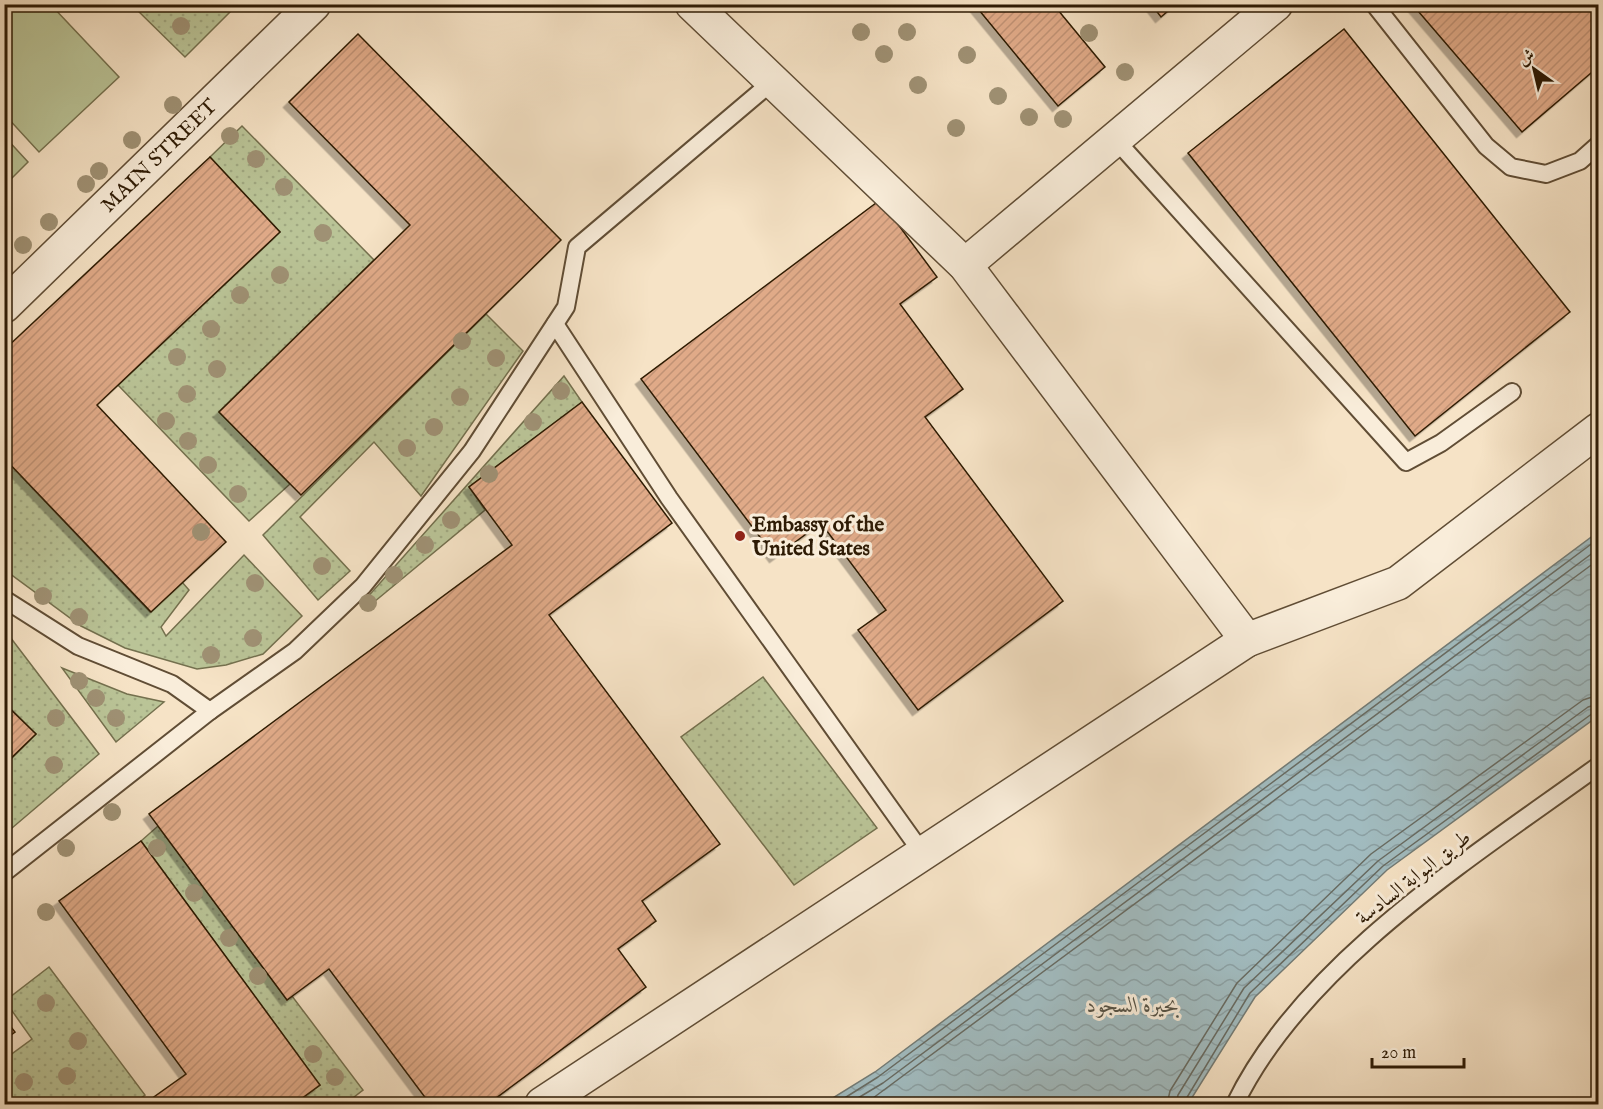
<svg xmlns="http://www.w3.org/2000/svg" width="1603" height="1109" font-family="'IM FELL English',Amiri,serif">
	<style>
		.grass { fill: url(#grass-dots); stroke: #74704e; stroke-width: 1.5 }
		.park { fill: #bac497; stroke: #74704e; stroke-width: 1.5 }
		.water { fill: url(#water-waves); stroke: #737b75; stroke-width: 1.5 }
		.lines { fill: none; stroke-linecap: round; stroke-linejoin: round }
		.shore { stroke: #686b62; stroke-width: 1.5 }
		.building { fill: url(#building-hatch); stroke: #2e1b05; stroke-width: 1.5; filter: url(#shadow) }
		.service-casing { stroke: #604d35; stroke-width: 20 }
		.minor-casing { stroke: #604d35; stroke-width: 36 }
		.service { stroke: #f9edda; stroke-width: 16 }
		.minor { stroke: #f9edda; stroke-width: 33 }
		.tree { fill: #9f9174 }
		.poi-dot { fill: #8f2418; stroke: #f9edda; stroke-width: 2 }
		.labels { text-anchor: middle; stroke-width: 6; stroke-linejoin: round; paint-order: stroke }
		.street-label { font-size: 21px; fill: #2e1b05; stroke: #f9edda }
		.poi-label { font-size: 21px; font-weight: bold; fill: #2e1b05; stroke: #f9edda; text-anchor: start }
		.water-label { font-size: 22px; font-style: italic; fill: #565346; stroke: #f9edda }
	</style>
	<defs>
		<pattern id="grass-dots" width="8" height="8" patternUnits="userSpaceOnUse" patternTransform="scale(1.5)"><rect width="8" height="8" fill="#bac497"/><path d="M2 2h.1M6 6h.1" fill="none" stroke="#a0a881" stroke-width="1.8" stroke-linecap="round"/></pattern>
		<pattern id="water-waves" width="16" height="10" patternUnits="userSpaceOnUse" patternTransform="scale(1.5)"><rect width="16" height="10" fill="#a1bbbf"/><path d="M0 5q4-4 8 0t8 0" fill="none" stroke="#8ba0a3"/></pattern>
		<pattern id="building-hatch" width="6" height="6" patternUnits="userSpaceOnUse" patternTransform="scale(1.5)"><rect width="6" height="6" fill="#e0aa88"/><path d="M-1 1l2-2M0 6l6-6M5 7l2-2" fill="none" stroke="#c09274"/></pattern>
		<filter id="shadow"><feDropShadow dx="-5.5" dy="5.5" stdDeviation="0" flood-color="#0004"/></filter>
	</defs>
	<rect width="100%" height="100%" fill="#f6e3c6"/>
	<filter id="stains"><feTurbulence type="fractalNoise" baseFrequency=".00333" numOctaves="4"/><feColorMatrix values="0 0 0 0 .2 0 0 0 0 .09 0 0 0 0 .02 0 0 0 .5 -.17"/></filter>
	<radialGradient id="worn" r=".72"><stop offset=".6" stop-color="#630" stop-opacity="0"/><stop offset="1" stop-color="#630" stop-opacity=".3"/></radialGradient>
	<g class="grass">
		<path d="M132,5H237L185,57Z"/>
		<path d="M242,126L374,260L219,412L290,484L249,521L118,385L280,232L210,157Z"/>
		<path d="M486,314L523,351L421,496L374,442L300,517L350,571L318,600L263,535Z"/>
		<path d="M564,376L582,402L469,487L485,510L368,607L364,601Z"/>
		<path d="M4,458L150,612L182,582L189,590L161,627L166,636L244,555L302,616L263,654L226,665L197,669L125,648L81,626L5,570Z"/>
		<path d="M4,629L99,754L5,834V765L36,734L5,703Z"/>
		<path d="M62,668L127,694L164,702L116,742Z"/>
		<path d="M763,677L877,828L794,885L681,737Z"/>
		<path d="M158,826L287,1000L292,996L363,1090L345,1104H294L320,1085L141,841Z"/>
		<path d="M49,967L145,1095L133,1104H5V1059L32,1039L5,1001Z"/>
	</g>
	<g class="park">
		<path d="M5,4L51,5L119,77L39,152L5,115Z"/>
		<path d="M5,137L28,162L5,185Z"/>
	</g>
	<path class="water" d="M1598,532V716L1387,870L1255,997L1188,1104H823L875,1072Z"/>
	<g class="lines">
		<g class="shore">
			<path d="M835,1104L878,1077L1598,539"/>
			<path d="M848,1104L883,1083L1598,549"/>
			<path d="M865,1104L1598,560"/>
			<path d="M1167,1104L1170,1091L1237,983L1371,854L1583,700L1598,695"/>
			<path d="M1176,1104L1178,1095L1244,988L1378,861L1588,707L1598,704"/>
			<path d="M1183,1104L1250,993L1383,866L1593,713L1598,712"/>
		</g>
	</g>
	<g class="building">
		<path d="M974,4H1053L1105,67L1058,106Z"/>
		<path d="M1151,4H1176L1161,17Z"/>
		<path d="M1412,4H1598V67L1522,132Z"/>
		<path d="M1344,29L1570,312L1415,436L1188,153Z"/>
		<path d="M358,34L561,240L301,495L219,412L410,225L289,102Z"/>
		<path d="M210,157L280,232L97,405L226,542L151,612L4,458V350Z"/>
		<path d="M880,200L937,277L900,304L963,389L925,417L1063,601L918,710L858,630L886,610L821,523L775,557L641,379Z"/>
		<path d="M582,402L672,523L549,615L720,844L642,901L656,921L618,949L646,987L488,1104H430L329,969L287,1000L149,814L512,545L469,487Z"/>
		<path d="M4,703L36,734L4,765Z"/>
		<path d="M141,841L320,1085L294,1104H144L186,1074L59,901Z"/>
		<path d="M4,1018L15,1032L4,1040Z"/>
	</g>
	<g class="lines">
		<defs>
			<g id="service">
				<path d="M1374,4L1486,146L1511,167L1546,174L1580,161L1598,145"/>
				<path d="M1115,139L1406,462L1441,443L1512,392"/>
				<path d="M555,324L669,498L923,854"/>
				<path d="M4,599L78,646L172,684L210,711L295,651L363,586L472,451L566,307L577,247L773,81"/>
				<path d="M4,873L210,711"/>
				<path d="M1235,1104C1303,963 1474,856 1598,766"/>
			</g>
			<g id="minor">
				<path d="M692,4L965,265L1247,640"/>
				<path d="M965,265L1276,4"/>
				<path id="s1" d="M4,306L314,4"/>
				<path d="M542,1104L1247,640L1398,583L1598,430"/>
			</g>
		</defs>
		<use href="#service" class="service-casing"/>
		<use href="#minor" class="minor-casing"/>
		<use href="#service" class="service"/>
		<use href="#minor" class="minor"/>
	</g>
	<g class="tree">
		<circle cx="181" cy="26" r="9"/>
		<circle cx="861" cy="32" r="9"/>
		<circle cx="907" cy="32" r="9"/>
		<circle cx="1089" cy="33" r="9"/>
		<circle cx="884" cy="54" r="9"/>
		<circle cx="967" cy="55" r="9"/>
		<circle cx="1125" cy="72" r="9"/>
		<circle cx="918" cy="85" r="9"/>
		<circle cx="998" cy="96" r="9"/>
		<circle cx="173" cy="105" r="9"/>
		<circle cx="1029" cy="117" r="9"/>
		<circle cx="1063" cy="119" r="9"/>
		<circle cx="956" cy="128" r="9"/>
		<circle cx="230" cy="136" r="9"/>
		<circle cx="132" cy="140" r="9"/>
		<circle cx="256" cy="159" r="9"/>
		<circle cx="99" cy="171" r="9"/>
		<circle cx="86" cy="184" r="9"/>
		<circle cx="284" cy="187" r="9"/>
		<circle cx="49" cy="222" r="9"/>
		<circle cx="323" cy="233" r="9"/>
		<circle cx="23" cy="245" r="9"/>
		<circle cx="280" cy="275" r="9"/>
		<circle cx="240" cy="295" r="9"/>
		<circle cx="211" cy="329" r="9"/>
		<circle cx="462" cy="341" r="9"/>
		<circle cx="177" cy="357" r="9"/>
		<circle cx="496" cy="358" r="9"/>
		<circle cx="217" cy="369" r="9"/>
		<circle cx="561" cy="391" r="9"/>
		<circle cx="187" cy="394" r="9"/>
		<circle cx="460" cy="397" r="9"/>
		<circle cx="166" cy="421" r="9"/>
		<circle cx="533" cy="422" r="9"/>
		<circle cx="434" cy="427" r="9"/>
		<circle cx="188" cy="441" r="9"/>
		<circle cx="407" cy="448" r="9"/>
		<circle cx="208" cy="465" r="9"/>
		<circle cx="489" cy="474" r="9"/>
		<circle cx="238" cy="494" r="9"/>
		<circle cx="451" cy="520" r="9"/>
		<circle cx="201" cy="532" r="9"/>
		<circle cx="425" cy="545" r="9"/>
		<circle cx="322" cy="566" r="9"/>
		<circle cx="394" cy="575" r="9"/>
		<circle cx="255" cy="583" r="9"/>
		<circle cx="43" cy="596" r="9"/>
		<circle cx="368" cy="603" r="9"/>
		<circle cx="79" cy="617" r="9"/>
		<circle cx="253" cy="638" r="9"/>
		<circle cx="211" cy="655" r="9"/>
		<circle cx="79" cy="681" r="9"/>
		<circle cx="96" cy="698" r="9"/>
		<circle cx="56" cy="718" r="9"/>
		<circle cx="116" cy="718" r="9"/>
		<circle cx="54" cy="765" r="9"/>
		<circle cx="112" cy="812" r="9"/>
		<circle cx="66" cy="848" r="9"/>
		<circle cx="157" cy="848" r="9"/>
		<circle cx="194" cy="893" r="9"/>
		<circle cx="46" cy="912" r="9"/>
		<circle cx="229" cy="938" r="9"/>
		<circle cx="258" cy="976" r="9"/>
		<circle cx="46" cy="1003" r="9"/>
		<circle cx="78" cy="1041" r="9"/>
		<circle cx="313" cy="1054" r="9"/>
		<circle cx="67" cy="1076" r="9"/>
		<circle cx="335" cy="1077" r="9"/>
		<circle cx="24" cy="1082" r="9"/>
	</g>
	<circle class="poi-dot" cx="740" cy="536" r="6"/>
	<g class="labels">
		<g class="street-label">
			<text dy="7" stroke="none"><textPath href="#s1" startOffset="216">MAIN STREET</textPath></text>
			<text transform="translate(1413 877) rotate(-38)" y="7">طريق البوابة السادسة</text>
		</g>
		<g class="poi-label">
			<text x="752" y="531">Embassy of the<tspan x="752" dy="24">United States</tspan></text>
		</g>
		<g class="water-label">
			<text x="1133" y="1012">بحيرة السجود</text>
		</g>
	</g>
	<rect width="1603" height="1109" fill="none" stroke="#f6e3c6" stroke-width="24"/>
	<rect x="6" y="6" width="1591" height="1097" fill="none" stroke="#2e1b05" stroke-width="3"/>
	<rect x="12" y="12" width="1579" height="1085" fill="none" stroke="#2e1b05" stroke-width="1.5"/>
	<g transform="translate(1534 69) rotate(326)" stroke="#f9edda" stroke-width="4.5" paint-order="stroke">
	<path d="M0-4.5L10 22L0 15L-10 22Z" fill="#2e1b05"/>
	<text y="-9" font-size="16" font-weight="bold" text-anchor="middle" fill="#2e1b05">ش</text>
	</g>
	<path d="M1372 1058v9h92v-9" fill="none" stroke="#2e1b05" stroke-width="3"/>
	<text x="1381" y="1058" font-size="18" fill="#2e1b05" stroke="#f9edda" stroke-width="4.5" paint-order="stroke">20 m</text>
	<rect width="100%" height="100%" filter="url(#stains)"/>
	<rect width="100%" height="100%" fill="url(#worn)"/>
</svg>
